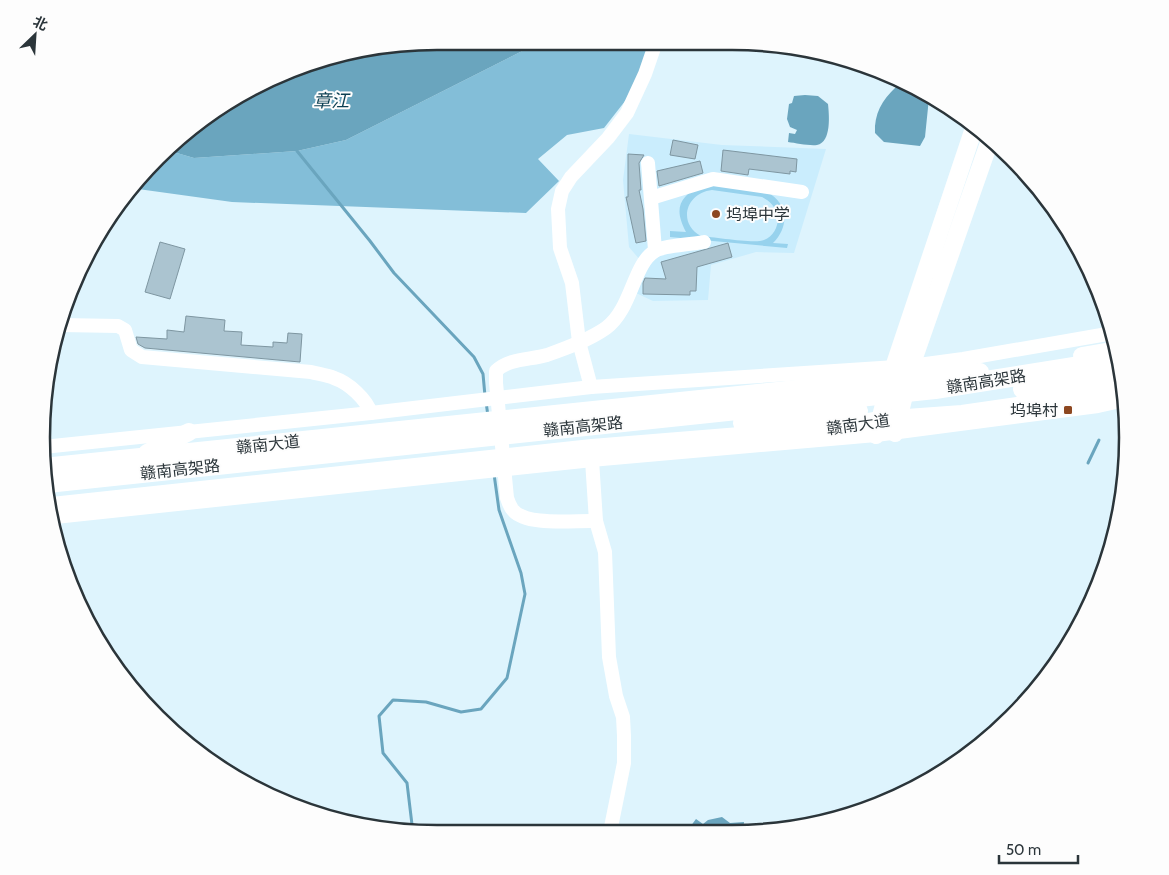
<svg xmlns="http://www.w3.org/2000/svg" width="1169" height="875" font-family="Cabin,'Noto Sans SC',sans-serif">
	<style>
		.built { fill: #caedfd }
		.green { fill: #97d2ed; fill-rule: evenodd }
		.forest { fill: #83bed8 }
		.water { fill: #6aa5be }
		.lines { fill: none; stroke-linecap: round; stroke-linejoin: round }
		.stream { stroke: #6aa5be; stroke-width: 3 }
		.building { fill: #abc4d0; stroke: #7e96a1 }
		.minor { stroke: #fff; stroke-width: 14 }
		.major { stroke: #fff; stroke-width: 18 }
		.highway { stroke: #fff; stroke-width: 20 }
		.poi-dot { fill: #8d4720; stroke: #fdfdfd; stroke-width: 2 }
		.labels { text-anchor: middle; stroke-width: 4; stroke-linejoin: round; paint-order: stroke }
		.poi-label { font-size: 16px; fill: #2b353a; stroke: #fdfdfd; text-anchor: start }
		.street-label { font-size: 16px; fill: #2b353a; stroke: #fdfdfd }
		.water-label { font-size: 18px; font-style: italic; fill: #0b3f52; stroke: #fdfdfd }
		.rim { fill: none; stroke: #2b353a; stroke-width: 2.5 }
	</style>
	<rect width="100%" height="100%" fill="#def4fd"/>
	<path class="built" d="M629,134L722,145L826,149L794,253L756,252L711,265L708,300L653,301L636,293L645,266L629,247L623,180Z"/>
	<path class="green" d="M702,183L767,192C788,203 790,226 773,243L788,244L787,248L670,237V231L686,232C673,207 680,198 702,183ZM712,190L762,197C770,201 777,208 778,218C778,227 773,237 764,240C755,244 714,237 701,236C677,223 686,193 712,190Z"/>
	<path class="forest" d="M540,42H652L629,96L604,128L567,135L538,159L559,181L526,213L232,202L138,189L133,186L140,176L170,151L194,158L297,151L346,140Z"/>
	<g class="water">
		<path d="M437,41L540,42L346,140L297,151L194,158L170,151L239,94L335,55Z"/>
		<path d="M896,83L929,98L925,137L920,146L884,142L875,133C874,114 882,100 896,87Z"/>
		<path d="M805,95L818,96L828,104C829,114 832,142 817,145C809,146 796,143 788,142L789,133L795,134L797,130L790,127L787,119L789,104L792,103L794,96Z"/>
		<path d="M722,817L730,823L744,822L743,831H687L696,819L703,824L708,820Z"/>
	</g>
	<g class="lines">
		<g class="stream">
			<path d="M297,148V151L370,241L394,273L474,357L483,374L485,396"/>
			<path d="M486,402L488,416"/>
			<path d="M1088,463L1099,440"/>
			<path d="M413,833L407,783L383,753L379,716L393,700L426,702L461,712L481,709L507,678L525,594L521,573L499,510L494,474"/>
		</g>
	</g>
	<g class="building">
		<path d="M673,140L698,145L695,159L670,155Z"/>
		<path d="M723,150L797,159L796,172L790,171V174L749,169L748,175L721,171Z"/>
		<path d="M628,154L644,155L639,163L641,190H639L643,209L646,241L636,243L626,197H628Z"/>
		<path d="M700,161L703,173L659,186L657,171Z"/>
		<path d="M160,242L185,249L170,299L145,292Z"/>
		<path d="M728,243L732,257L697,267L696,291H690V295L643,294V283L645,278L666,279L661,262Z"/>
		<path d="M186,316L225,320L224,331L242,332L241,345L273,347V342L287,343L288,333L302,334L300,362L145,348L138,344L136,337L167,339V330L184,332Z"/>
	</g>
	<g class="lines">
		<g class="minor">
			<path d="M648,163L655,250"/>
			<path d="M651,198L713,179L802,192"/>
			<path d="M61,325L118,326L125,330L131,350L142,357L311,372C318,374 327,375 334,378C349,383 366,399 371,413"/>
			<path d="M591,387L579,342L572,283L560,248L558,209L562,191L571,177L608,138L627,113L645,74L656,42"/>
			<path d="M43,447L371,413L591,387L911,366L963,359L1113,333"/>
			<path d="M592,460L596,521L605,552L609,657L616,696L623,717L624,736V763L610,832"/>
			<path d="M55,517L602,459L876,435L1098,406L1125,400"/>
			<path d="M596,521C575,520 525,527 512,509C510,506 508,501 507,498L496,383V371C509,358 530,360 547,355C567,348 589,340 606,328C632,309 633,264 655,251C662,246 694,244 704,242"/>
		</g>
		<g class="major">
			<path d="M1082,356L1117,350"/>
			<path d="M895,433L911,366L989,143"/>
			<path d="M876,435L894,367L974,128"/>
			<path d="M147,453L189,432"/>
			<path d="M43,467L825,386L907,381L980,372"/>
			<path d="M52,506L592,448L828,429L879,420L962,414L1106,393L1123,389"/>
		</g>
		<g class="highway">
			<path d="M1023,389L1092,380L1121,374"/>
			<path d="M743,423L858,411"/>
			<path d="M47,483L935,389L1118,360"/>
		</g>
	</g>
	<g class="poi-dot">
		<circle cx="716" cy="214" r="5"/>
		<rect x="1063" y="405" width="10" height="10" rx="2.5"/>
	</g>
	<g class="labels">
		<g class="poi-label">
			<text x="726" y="220">坞埠中学</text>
			<text x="1058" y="416" text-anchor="end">坞埠村</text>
		</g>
		<g class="street-label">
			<text transform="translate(986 381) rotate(-9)" y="6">赣南高架路</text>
			<text transform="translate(858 424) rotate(-8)" y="6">赣南大道</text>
			<text transform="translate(583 426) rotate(-6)" y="6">赣南高架路</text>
			<text transform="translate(268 444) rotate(-6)" y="6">赣南大道</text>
			<text transform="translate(180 469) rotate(-6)" y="6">赣南高架路</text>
		</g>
		<g class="water-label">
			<text x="331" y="107">章江</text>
		</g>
	</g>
	<path d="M0 0H1169V875H0ZM437 50H732A387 387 0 0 1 1119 437V438A387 387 0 0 1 732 825H437A387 387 0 0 1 50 438V437A387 387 0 0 1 437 50Z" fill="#fdfdfd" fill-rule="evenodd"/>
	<path class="rim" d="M437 50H732A387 387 0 0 1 1119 437V438A387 387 0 0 1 732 825H437A387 387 0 0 1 50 438V437A387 387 0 0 1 437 50Z"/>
	<g transform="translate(35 35) rotate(25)" stroke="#fdfdfd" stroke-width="4" paint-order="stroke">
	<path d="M0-4L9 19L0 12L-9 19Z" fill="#2b353a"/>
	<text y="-8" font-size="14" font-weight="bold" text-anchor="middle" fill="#2b353a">北</text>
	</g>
	<path d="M999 855v8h79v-8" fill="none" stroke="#2b353a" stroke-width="2.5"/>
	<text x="1006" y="855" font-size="15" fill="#2b353a" stroke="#fdfdfd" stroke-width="4" paint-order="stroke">50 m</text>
</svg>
